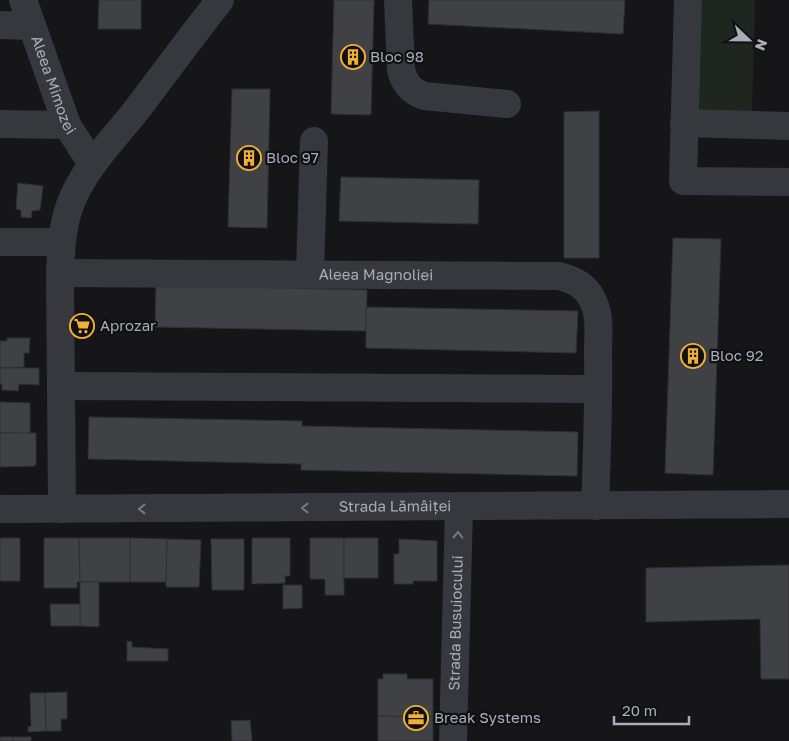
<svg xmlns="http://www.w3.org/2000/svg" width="789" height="741" font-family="'Golos Text',sans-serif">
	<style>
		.green { fill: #1e261f }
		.building { fill: #404145; stroke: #303034 }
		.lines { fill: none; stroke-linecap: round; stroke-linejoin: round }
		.minor { stroke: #37383d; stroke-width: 28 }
		.oneway { stroke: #757881 }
		.labels { text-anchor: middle; stroke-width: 4.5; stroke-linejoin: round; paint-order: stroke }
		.poi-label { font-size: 15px; fill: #a8adb8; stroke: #111113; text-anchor: start }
		.street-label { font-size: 15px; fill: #a8adb8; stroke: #111113 }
	</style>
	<rect width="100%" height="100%" fill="#161618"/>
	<path class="green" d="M699,0H755L752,113L697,112Z"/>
	<g class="building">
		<path d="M99,0H141V29H98Z"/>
		<path d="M334,0H374L371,115L331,114Z"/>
		<path d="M429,0H625L623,34L428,24Z"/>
		<path d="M232,89H270L267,228L228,227Z"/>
		<path d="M599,111V258H564V112Z"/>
		<path d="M341,177L479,180L478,224L339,221Z"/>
		<path d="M18,183L43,186L40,210L32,211L31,218L21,217V210L16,209Z"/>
		<path d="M673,238L721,239L713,475L665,473Z"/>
		<path d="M156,285L367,290L366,331L155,327Z"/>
		<path d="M366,307L578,311L576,353L366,348Z"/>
		<path d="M7,338H30L29,353H24V367L0,368V341H7Z"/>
		<path d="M0,368H39V385L19,384L18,391L2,390V384H0Z"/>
		<path d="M0,402L30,403V434L0,433Z"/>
		<path d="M89,417L302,421V426L578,432L577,476L301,470V464L88,459Z"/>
		<path d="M0,433H36V465L35,464V466L0,467Z"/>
		<rect x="0" y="538" width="20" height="43"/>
		<path d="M44,538H79L80,582H77V588H44Z"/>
		<path d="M79,538H130V582H80Z"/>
		<path d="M130,538L167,539L166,582H130Z"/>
		<path d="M252,538H290V576H285V583L252,584Z"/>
		<path d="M310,538H344V595H325V579H310Z"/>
		<rect x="344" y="538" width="34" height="40"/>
		<path d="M167,539L201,540L199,587H166Z"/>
		<path d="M211,539H244V590H212Z"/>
		<path d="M399,539L437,541V581H413V584H394V554H399Z"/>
		<path d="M789,565V679H761L760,619L646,622V568Z"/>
		<path d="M80,582H99V627L80,626Z"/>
		<path d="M283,585H302V608L283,609Z"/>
		<path d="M50,604H80V626H51Z"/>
		<path d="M127,641L132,642V647L168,649V661H127Z"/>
		<path d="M383,674H407V679H433V717L378,716V679H383Z"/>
		<path d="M67,692V719H61V731H46L45,693Z"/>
		<path d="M30,693H45L46,731L28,732V727L31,726Z"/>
		<path d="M378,716L433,717V741H378Z"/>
		<path d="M250,720L252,741H232L231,721Z"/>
		<rect x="0" y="737" width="13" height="4"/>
		<rect x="13" y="737" width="18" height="4"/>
	</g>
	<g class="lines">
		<g class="minor">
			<path id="s1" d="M23,0L67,125L92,164"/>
			<path d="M398,0L401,70C404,83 411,91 424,96L507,104"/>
			<path d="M688,0L683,181L789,182"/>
			<path d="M0,25L32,26"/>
			<path d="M684,123L789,126"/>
			<path d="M0,124L67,125"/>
			<path d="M0,242H61"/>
			<path id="s2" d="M60,273L559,276C574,280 585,285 592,299C601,315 598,335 598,352C599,403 597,454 595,506"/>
			<path d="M310,274L314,141"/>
			<path d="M61,386L598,389"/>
			<path id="s3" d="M0,509L789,504"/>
			<path d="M62,509L60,273C61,250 62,227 70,205C83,170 111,142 135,112C163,75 191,37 220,0"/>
			<path id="s4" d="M453,741L459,507"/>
		</g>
	</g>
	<defs><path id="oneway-chevron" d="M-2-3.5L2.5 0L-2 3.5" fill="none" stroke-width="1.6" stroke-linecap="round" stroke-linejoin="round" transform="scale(1.25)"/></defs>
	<g class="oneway">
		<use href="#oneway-chevron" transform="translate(305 508) rotate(180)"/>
		<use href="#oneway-chevron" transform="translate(142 509) rotate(180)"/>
		<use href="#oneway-chevron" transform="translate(458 535) rotate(-89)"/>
	</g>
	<defs>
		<symbol id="building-ring" viewBox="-11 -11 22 22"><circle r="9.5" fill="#111113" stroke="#f2b134" stroke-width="1.5"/><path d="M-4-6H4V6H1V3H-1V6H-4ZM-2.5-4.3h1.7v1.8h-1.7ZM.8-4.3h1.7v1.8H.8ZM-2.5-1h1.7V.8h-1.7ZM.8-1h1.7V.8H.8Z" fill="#f2b134"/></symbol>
		<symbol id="supermarket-ring" viewBox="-11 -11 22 22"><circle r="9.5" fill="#111113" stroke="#f2b134" stroke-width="1.5"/><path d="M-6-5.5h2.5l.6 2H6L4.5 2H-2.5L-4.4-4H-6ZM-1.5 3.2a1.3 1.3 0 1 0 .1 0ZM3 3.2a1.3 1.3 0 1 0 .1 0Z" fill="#f2b134"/></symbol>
		<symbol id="office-ring" viewBox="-11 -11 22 22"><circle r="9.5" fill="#111113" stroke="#f2b134" stroke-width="1.5"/><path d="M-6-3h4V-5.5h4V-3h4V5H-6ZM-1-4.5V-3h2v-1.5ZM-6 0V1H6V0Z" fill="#f2b134"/></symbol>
	</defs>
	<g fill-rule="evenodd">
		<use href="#building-ring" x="339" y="43" width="28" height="28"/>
		<use href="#building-ring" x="235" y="144" width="28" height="28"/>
		<use href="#supermarket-ring" x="68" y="312" width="28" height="28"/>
		<use href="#building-ring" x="679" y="342" width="28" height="28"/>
		<use href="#office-ring" x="402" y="704" width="28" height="28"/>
	</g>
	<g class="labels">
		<g class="poi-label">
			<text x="370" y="62">Bloc 98</text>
			<text x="266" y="163">Bloc 97</text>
			<text x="100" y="331">Aprozar</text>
			<text x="710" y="361">Bloc 92</text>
			<text x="434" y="723">Break Systems</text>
		</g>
		<g class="street-label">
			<text dy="5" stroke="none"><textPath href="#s1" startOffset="90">Aleea Mimozei</textPath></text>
			<text dy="5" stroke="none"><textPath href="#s2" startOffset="316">Aleea Magnoliei</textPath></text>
			<text dy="5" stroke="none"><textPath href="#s3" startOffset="395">Strada Lămâiței</textPath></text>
			<text dy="5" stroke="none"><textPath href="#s4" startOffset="118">Strada Busuiocului</textPath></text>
		</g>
	</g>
	<g transform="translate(749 40) rotate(112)" stroke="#111113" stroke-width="4" paint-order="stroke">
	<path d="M0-4L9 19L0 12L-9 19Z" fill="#a8adb8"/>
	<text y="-8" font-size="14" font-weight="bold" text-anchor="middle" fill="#a8adb8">N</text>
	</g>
	<path d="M614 716v8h75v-8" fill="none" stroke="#a8adb8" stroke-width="2.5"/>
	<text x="622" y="716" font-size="15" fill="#a8adb8" stroke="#111113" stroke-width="4" paint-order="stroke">20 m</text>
</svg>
